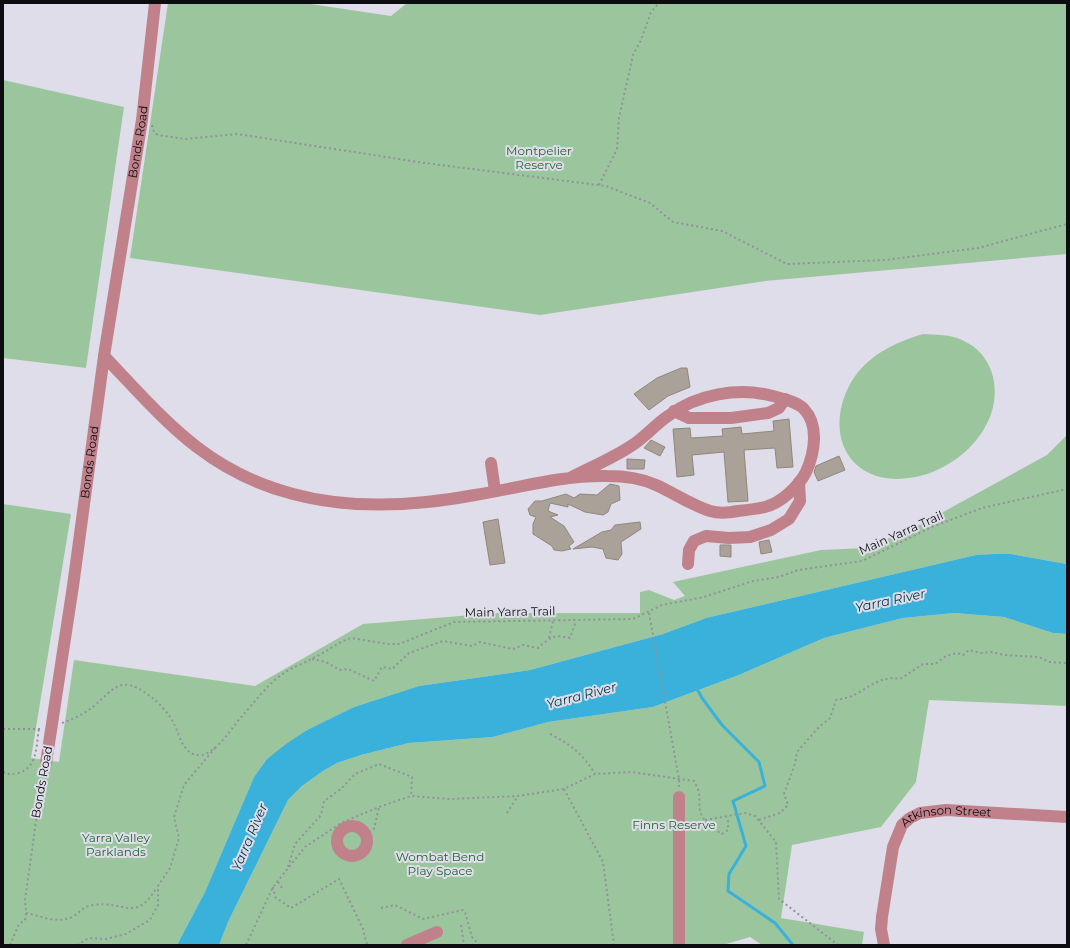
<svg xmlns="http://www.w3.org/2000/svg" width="1070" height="948" font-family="Montserrat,sans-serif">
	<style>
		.green { fill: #9bc69d }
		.water { fill: #3ab1da }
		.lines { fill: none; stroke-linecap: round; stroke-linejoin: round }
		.stream { stroke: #3ab1da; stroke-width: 3 }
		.building { fill: #aaa299; stroke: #8f877e }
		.path { stroke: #91919a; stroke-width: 2; stroke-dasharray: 2 3; stroke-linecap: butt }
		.minor { stroke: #c1818b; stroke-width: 12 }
		.labels { text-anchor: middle; stroke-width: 4; stroke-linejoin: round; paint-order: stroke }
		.street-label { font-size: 12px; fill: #0d0d11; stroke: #dedde9 }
		.park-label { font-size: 12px; fill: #1d672a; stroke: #dedde9 }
		.water-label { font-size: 13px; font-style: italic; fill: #003546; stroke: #dedde9 }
	</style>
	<rect width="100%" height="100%" fill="#dedde9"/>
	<g class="green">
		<path d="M168,3H304L391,16L407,3H1067V254L765,281L540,315L130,258Z"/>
		<path d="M3,80L124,107L86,368L3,358Z"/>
		<path d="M923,334C936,335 950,334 962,340C978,347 989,360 993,377C1005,427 954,474 908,478C895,480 881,479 869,473C824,450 836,388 869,361C885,347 904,340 923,334Z"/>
		<path d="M1067,435V564L1011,554L976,555L706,618L663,634L530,670L419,686L354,707L307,730L267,759L254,777L205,892L177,945H3V504L71,514L31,758L59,762L74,660L255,686L363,624L496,613H640V592L649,590L674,600L685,596L673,582L821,550L866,548L914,528L1047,455Z"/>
		<path d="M954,613L1004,617L1053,633L1067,634V706L929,700L916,782L881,827L792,845L781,918L864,932L862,945H762L750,937L723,945H219L228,922L288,800L302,786L323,771L337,763L361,755L409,743L493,737L548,722L653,707L739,675L824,638L903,618Z"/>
	</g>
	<path class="water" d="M995,554H1011L1067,564V634L1053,633L1004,617L954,613L903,618L824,638L739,675L653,707L548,722L493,737L409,743L361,755L337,763L323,771L302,786L288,800L228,922L219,945H177L205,892L254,777L267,759L286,744L307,730L354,707L419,686L530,670L663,634L706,618L976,555Z"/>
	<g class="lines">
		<path class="stream" d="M696,687L702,698L722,725L759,762L765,786L733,801L746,846L729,874L728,891L775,923L793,945"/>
	</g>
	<g class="building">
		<path d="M681,368H687L690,387L668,396L649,410L634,394L657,378Z"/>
		<path d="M789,419L793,467L777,468L775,448L744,450L748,501L728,502L724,452L692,455L694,475L677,477L673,429L690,428L691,438L723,436L722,429L741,427L742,434L774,431L773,421Z"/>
		<path d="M651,440L665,447L660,456L644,448Z"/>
		<path d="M839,456L845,470L818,481L814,472L816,466Z"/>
		<path d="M627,459L645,460L644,469H627Z"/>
		<path d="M610,484L619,486L620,500L611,504L608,512L603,515L585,512L568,504V507L550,503L548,511L558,515L550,517L564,526L574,542L569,546L571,549L562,551L554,550L552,546L533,534V524L536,517L530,515L528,509L535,501H542L566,494L574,498L580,494L597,495Z"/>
		<path d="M498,519L505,563L490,565L483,522Z"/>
		<path d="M640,522L641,529L621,542L622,554L618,560L606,558L603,549L592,547L573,549L602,532L611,530L615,525Z"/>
		<path d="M769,540L772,552L761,554L759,542Z"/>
		<path d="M720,545H731V557L720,556Z"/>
	</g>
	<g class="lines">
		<g class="path">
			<path d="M152,125L154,132L158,135L185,139L237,134L425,163L606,186L650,203L673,222L722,231L787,264L885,260L978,248L1067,224"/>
			<path d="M599,185L617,149L619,118L633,55L641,40L651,12L659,3"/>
			<path d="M649,613L679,779V787"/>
			<path d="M549,638L553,621"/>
			<path d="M312,659L326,662L340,670L348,669L374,681L382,667L392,669L409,653L443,641L472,646L480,642L513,649L523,645L538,648C551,637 553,634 570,638L576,621"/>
			<path d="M62,723C73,719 85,714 94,706C113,690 120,674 147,694C157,701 165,709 172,720C179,731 182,757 201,755C217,753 232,727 242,716C255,702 268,683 284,673C292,667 303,664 311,659C322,654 332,647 343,641L351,638L388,644H399L454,622L633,619L662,605L704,597L753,581L779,577L798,570L862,561L932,527L982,508L1067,489"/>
			<path d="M3,729H42"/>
			<path d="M550,734C570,744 583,754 595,774"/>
			<path d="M3,772C9,775 12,774 18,773C38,768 36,745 39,728"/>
			<path d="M564,789L603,862L614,945"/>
			<path d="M507,813L518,796"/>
			<path d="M705,820L745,813L755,816L776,842L779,899L838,945"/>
			<path d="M759,820L780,813L788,805L784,794L795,764L797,752L818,728L830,718L836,700C841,699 847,698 852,696C868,689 879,675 900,679L923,664H935L946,656L957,653L963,655L969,650L980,653L991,652L1005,655L1039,657L1049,662L1067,663"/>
			<path d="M365,835L374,829L379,807"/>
			<path d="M288,867L295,844L321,815L324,801L341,789L355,774L379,764L412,777L411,796"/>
			<path d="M278,882L282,888"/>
			<path d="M273,887L275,897L291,908L339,879L363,929L367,945"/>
			<path d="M381,908L395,905L423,919L463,910L465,912L472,937L479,945"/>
			<path d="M26,913C40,916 58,924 72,917C80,913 81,907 93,905C125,900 135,924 157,887"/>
			<path d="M461,925L464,945"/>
			<path d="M10,945L19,924L25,920L26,913L25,900L43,771"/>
			<path d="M77,945L89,938L106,939L126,934L150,920L158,905V886L170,868L179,838L174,817L184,785L215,748"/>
			<path d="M246,945L273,887L305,847L341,823L379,807L411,796L450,799L518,796L564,789L595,774L631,772L694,781C702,795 698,798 700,811C702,821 714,829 722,834L728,830V817"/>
		</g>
		<g class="minor">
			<path d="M104,356C164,419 205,471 293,494C352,510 416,506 475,495C519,488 562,475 607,476C623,476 641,478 656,485C674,493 691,505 710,511C720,514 728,513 738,511C747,510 756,509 765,507C781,503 799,486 806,472C815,452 819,425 804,409C796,401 783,399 773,396C738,387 697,394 668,416C656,424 646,436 634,444C614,458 591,467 570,478"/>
			<path d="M674,411L689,418H731L768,413L779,408L785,399"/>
			<path d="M491,463L495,491"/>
			<path d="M688,564L689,550L694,541L706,536L729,538L750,537L771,530L789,519L800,501L799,482"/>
			<path id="s1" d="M46,763L73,586L104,356L142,120L155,3"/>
			<circle cx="352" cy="841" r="15"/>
			<path d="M407,945L437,932"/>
			<path d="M679,945V797"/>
			<path id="s2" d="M884,945L881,929L882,917L893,847L902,825L910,818L920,813L946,810L1067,817"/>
		</g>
	</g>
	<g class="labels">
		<g class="street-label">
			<text dy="4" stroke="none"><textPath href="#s1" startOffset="628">Bonds Road</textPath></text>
			<text dy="4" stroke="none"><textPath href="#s1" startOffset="304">Bonds Road</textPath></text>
			<text transform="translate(901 533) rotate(-24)" y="4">Main Yarra Trail</text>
			<text transform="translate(510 612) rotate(-1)" y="4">Main Yarra Trail</text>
			<text transform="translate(42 782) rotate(-80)" y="4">Bonds Road</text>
			<text dy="4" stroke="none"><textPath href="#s2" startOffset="170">Atkinson Street</textPath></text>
		</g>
		<g class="park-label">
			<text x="539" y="155">Montpelier<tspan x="539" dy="14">Reserve</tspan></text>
			<text x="674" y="829">Finns Reserve</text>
			<text x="116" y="842">Yarra Valley<tspan x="116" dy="14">Parklands</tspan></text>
			<text x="440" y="861">Wombat Bend<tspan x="440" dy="14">Play Space</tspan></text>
		</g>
		<g class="water-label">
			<text transform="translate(890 600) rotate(-12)" y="5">Yarra River</text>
			<text transform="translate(581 695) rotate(-15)" y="5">Yarra River</text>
			<text transform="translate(249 837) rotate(-67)" y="5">Yarra River</text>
		</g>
	</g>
	<rect width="1070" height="948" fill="none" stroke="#0d0d11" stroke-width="8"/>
</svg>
